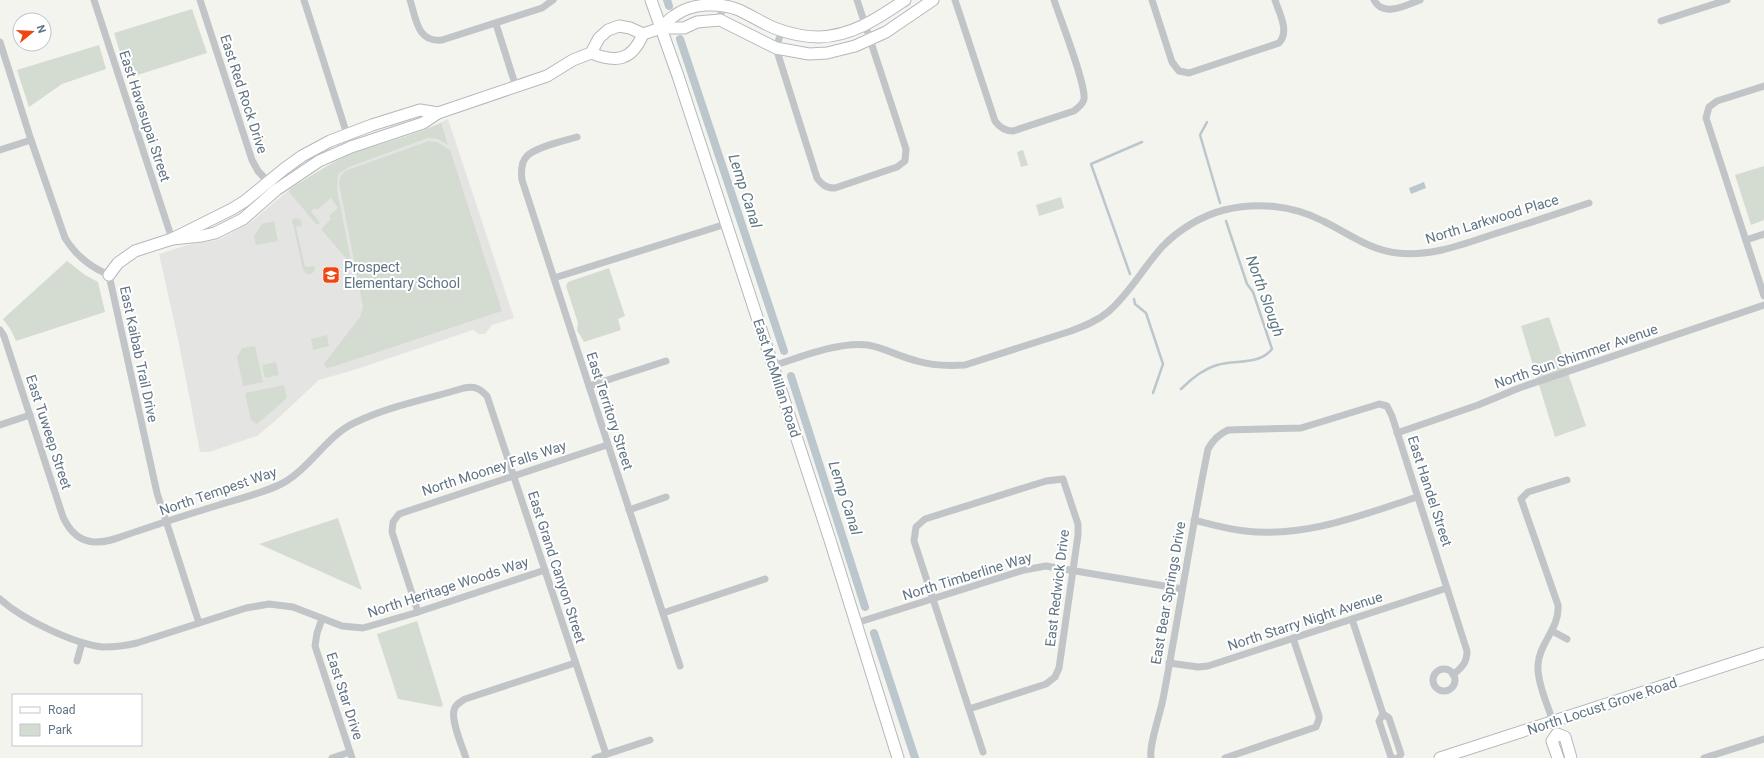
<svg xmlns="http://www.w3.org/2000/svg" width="1764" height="758" font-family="Roboto,sans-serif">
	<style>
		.built { fill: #e4e5e3 }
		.green { fill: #d4dbd0 }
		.water { fill: #bbc7cc }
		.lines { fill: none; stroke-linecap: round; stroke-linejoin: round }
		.stream { stroke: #bbc7cc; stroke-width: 2.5 }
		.canal { stroke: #bbc7cc; stroke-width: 8 }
		.secondary-casing { stroke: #b3b9bd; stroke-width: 13 }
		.street { stroke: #c1c5c8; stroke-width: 7 }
		.secondary { stroke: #fff; stroke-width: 11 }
		.labels { text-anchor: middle; stroke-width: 4; stroke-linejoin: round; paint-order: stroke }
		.street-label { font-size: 14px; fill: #617483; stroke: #fff }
		.poi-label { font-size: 14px; fill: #617483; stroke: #fff; text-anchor: start }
		.water-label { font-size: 15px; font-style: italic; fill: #5c7781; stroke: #fff }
	</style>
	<rect width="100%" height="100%" fill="#f4f4ef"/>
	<path class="built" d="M448,119L514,318L492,325L485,334H478L473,330L357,369L319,380L274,422L257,436L209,452H200L179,344L159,254L187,245L213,241L222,238L251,222L290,189L332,163L353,153L424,130Z"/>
	<g class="green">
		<path d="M192,9L207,53L128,78L114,33Z"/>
		<path d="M99,45L106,69L62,84L29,107L17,70Z"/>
		<path d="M441,123L448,145L438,139L428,138L349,167L338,174L337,190L352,265L321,229L331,219L329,216L338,208L331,198L317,210L315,208L311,211L320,223L317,225L289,192L290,189C310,176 332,162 354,153C383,143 413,136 441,123Z"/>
		<path d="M429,141L437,142L450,150L502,311L335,366L326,368L324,364L360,317L363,307L339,183L340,177L345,171Z"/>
		<path d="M1023,150L1028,165L1021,167L1017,152Z"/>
		<path d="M1764,166V220L1751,225L1735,175Z"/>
		<path d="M1061,197L1064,208L1039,216L1036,205Z"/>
		<path d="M295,218L300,219L302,224L301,226L296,227L305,267L314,266L315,269L312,274H306L303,269L292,220Z"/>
		<path d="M274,221L278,241L256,245L254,236L262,224Z"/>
		<path d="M67,261L85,275L98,282L105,312L16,341L11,330L3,319Z"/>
		<path d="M609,268L625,316L618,319L621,330L584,342L577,330L578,323L566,286L568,282Z"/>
		<path d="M1549,317L1586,426L1555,437L1521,326Z"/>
		<path d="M327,335L329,346L313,350L311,339Z"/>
		<path d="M255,346L263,382L243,386L237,357L242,348Z"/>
		<path d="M276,362L279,375L265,378L262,365Z"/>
		<path d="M284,385L287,398L257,424L251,420L245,393Z"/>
		<path d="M338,518L362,590L259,544Z"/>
		<path d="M417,621L443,705L441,707L398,699L377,634Z"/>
	</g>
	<path class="water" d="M1424,182L1426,188L1411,194L1409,188Z"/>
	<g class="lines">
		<g class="stream">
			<path d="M1207,122L1200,135L1220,203"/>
			<path d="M1130,274L1091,164L1142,142"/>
			<path d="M1134,299L1135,304L1146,313L1163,364L1153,393"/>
			<path d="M1181,389C1191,379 1203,369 1217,365C1236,359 1258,366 1272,349L1253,292L1247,284L1226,221"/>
		</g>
		<g class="canal">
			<path d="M667,0L669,6"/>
			<path d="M680,39L784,351"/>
			<path d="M791,376L865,607"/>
			<path d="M874,633L915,758"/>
		</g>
		<defs>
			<g id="secondary">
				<path d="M651,0L678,76L830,540L898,758"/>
				<path d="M661,28C665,24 669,19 674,16C691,3 720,2 739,10C752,16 764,24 777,29C791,34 805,37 819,37C853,36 878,18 905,0"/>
				<path d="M591,53C616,63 632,61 643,34"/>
				<path d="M172,239L202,236L215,233L243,219L276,190L319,161L351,147L423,123L438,113L547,76L573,60L591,53L599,38L608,30L619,26L630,28L643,34L661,28H684L697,22L720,20L776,48L809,54L827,53L855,46L886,32L933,0"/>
				<path d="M109,275L118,263L135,251L172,239L232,209L245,201L284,169L302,156L330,141L372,125L420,110L438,113"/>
				<path d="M1557,734L1565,737L1571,758"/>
				<path d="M1557,734L1552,741L1558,758"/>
				<path d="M1440,758L1764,653"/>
			</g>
		</defs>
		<use href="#secondary" class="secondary-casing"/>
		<g class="street">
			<path d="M94,0L172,239"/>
			<path d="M200,0L252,160L258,171L271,185"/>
			<path d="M304,0L351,147"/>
			<path d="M410,0C416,18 417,43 442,40L542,8L553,0"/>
			<path d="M955,0L995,121C1000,128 1005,131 1013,131L1074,111C1078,107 1083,105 1084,99C1086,84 1060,18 1054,0"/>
			<path d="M1152,0L1172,62L1179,71L1189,73L1279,43C1290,31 1279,13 1275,0"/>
			<path d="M1374,0C1383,18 1407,5 1420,0"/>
			<path d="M720,20L723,0"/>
			<path d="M1661,21L1727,0"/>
			<path d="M496,24L516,87"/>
			<path d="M782,30L776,48L817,178C822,185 826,188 835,188L897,167L905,161L906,149L857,0"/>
			<path d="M0,42L31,140L65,238C76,256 90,267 109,275L157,493L199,623"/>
			<path d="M1764,86L1717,101L1709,107L1706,118L1764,296"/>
			<path d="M577,137C564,141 536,147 527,156C521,162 521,172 522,180L680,666"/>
			<path d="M0,150L31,140"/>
			<path d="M1746,240L1764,234"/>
			<path d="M554,278L726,224"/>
			<path d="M0,330L4,336L63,517C69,530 79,541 94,542C109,543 125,535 138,531C165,522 192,513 219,505C238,499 272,491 288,480C313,464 327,436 354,423C388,406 428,399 464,388C475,386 479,388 487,396L606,754"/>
			<path d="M773,366C800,357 840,341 868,345C885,348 900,357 917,361C933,366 949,366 965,365L1071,331C1084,326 1097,321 1108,312C1130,293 1143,268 1162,247C1178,230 1201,216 1224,210C1257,202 1292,205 1323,221C1348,233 1369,250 1397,253C1430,257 1461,245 1491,235C1524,225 1556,214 1589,203"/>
			<path d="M589,386L666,361"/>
			<path d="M0,425L30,415"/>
			<path d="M1397,433L1478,405L1519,388L1764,305"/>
			<path d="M629,510L666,497"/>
			<path d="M1194,520C1210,524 1227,529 1245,531C1305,538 1362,515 1417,497"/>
			<path d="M0,599C22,619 74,644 103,647C114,647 125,646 137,643L246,608L269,604L293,607L342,626L363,628L415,613L545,570"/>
			<path d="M418,612L392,532L393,522L399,514L607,445"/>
			<path d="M663,613L765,579"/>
			<path d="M322,619L317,633L315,646L352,758"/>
			<path d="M1352,619L1383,714"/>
			<path d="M856,623L1024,570L1046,566L1182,589"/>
			<path d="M1552,631L1567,639"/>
			<path d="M77,661L82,643"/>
			<path d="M1169,663L1198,667L1208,666L1447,588"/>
			<circle cx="1444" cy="680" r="11"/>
			<path d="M969,709L1046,684L1055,677L1059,668L1078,535V524L1063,479L1046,481L925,519L916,527L914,541L983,752"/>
			<path d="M1553,722C1548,706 1537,682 1538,665C1539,643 1560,628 1558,605L1521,499L1528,492L1567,480"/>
			<path d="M332,758L350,752"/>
			<path d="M466,758C462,746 451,721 454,710C455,705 460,702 465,699L575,663"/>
			<path d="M595,758L650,740"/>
			<path d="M1151,758C1149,744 1160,715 1163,699C1179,615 1191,532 1208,449C1213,440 1219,434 1228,430L1301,428L1373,406L1379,404L1387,406L1392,416L1467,651C1467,663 1462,667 1453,675"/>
			<path d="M1225,758L1316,727L1319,719V716L1293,638"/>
			<path d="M1393,758L1391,757L1379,721L1383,714L1389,718L1401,754L1398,758"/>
			<path d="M1704,758L1764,739"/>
		</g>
		<use href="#secondary" class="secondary"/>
	</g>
	<defs>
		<symbol id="school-square" viewBox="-11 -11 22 22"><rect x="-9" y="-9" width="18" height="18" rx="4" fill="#ef4614" stroke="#fff"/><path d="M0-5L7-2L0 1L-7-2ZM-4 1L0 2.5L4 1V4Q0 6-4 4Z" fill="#fff"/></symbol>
	</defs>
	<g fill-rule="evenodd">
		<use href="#school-square" x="321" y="265" width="20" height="20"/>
	</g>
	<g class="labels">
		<g class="street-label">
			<text transform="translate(244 94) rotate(72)" y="5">East Red Rock Drive</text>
			<text transform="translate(145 116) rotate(72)" y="5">East Havasupai Street</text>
			<text transform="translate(1492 219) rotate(-17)" y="5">North Larkwood Place</text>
			<text transform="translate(139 354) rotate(78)" y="5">East Kaibab Trail Drive</text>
			<text transform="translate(1576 356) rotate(-19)" y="5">North Sun Shimmer Avenue</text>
			<text transform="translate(777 378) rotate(72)" y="5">East McMillan Road</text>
			<text transform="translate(610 411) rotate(72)" y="5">East Territory Street</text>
			<text transform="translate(49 432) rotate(72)" y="5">East Tuweep Street</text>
			<text transform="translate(494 468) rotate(-18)" y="5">North Mooney Falls Way</text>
			<text transform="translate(218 491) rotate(-19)" y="5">North Tempest Way</text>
			<text transform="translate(1430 491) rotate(72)" y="5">East Handel Street</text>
			<text transform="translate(557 567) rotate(72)" y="5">East Grand Canyon Street</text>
			<text transform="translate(967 576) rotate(-17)" y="5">North Timberline Way</text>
			<text transform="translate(448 587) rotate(-18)" y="5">North Heritage Woods Way</text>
			<text transform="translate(1057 588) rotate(-83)" y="5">East Redwick Drive</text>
			<text transform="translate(1168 593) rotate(-80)" y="5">East Bear Springs Drive</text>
			<text transform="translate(1305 621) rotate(-18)" y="5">North Starry Night Avenue</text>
			<text transform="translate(345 696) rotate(72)" y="5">East Star Drive</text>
			<text transform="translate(1602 706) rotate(-18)" y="5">North Locust Grove Road</text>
		</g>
		<g class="poi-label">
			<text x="344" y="272">Prospect<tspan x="344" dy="16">Elementary School</tspan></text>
		</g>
		<g class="water-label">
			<text transform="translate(745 191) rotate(72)" y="5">Lemp Canal</text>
			<text transform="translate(1265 296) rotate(70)" y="5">North Slough</text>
			<text transform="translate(845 498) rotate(72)" y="5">Lemp Canal</text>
		</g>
	</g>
	<rect x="12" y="694" width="130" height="52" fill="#ffffff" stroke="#c0c7cd"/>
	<rect x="20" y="707" width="20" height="6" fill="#ffffff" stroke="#c0c7cd"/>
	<text x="48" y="714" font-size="12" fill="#617483">Road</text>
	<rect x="20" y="724" width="20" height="12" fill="#d4dbd0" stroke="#c0c7cd"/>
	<text x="48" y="734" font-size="12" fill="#617483">Park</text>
	<g transform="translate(32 32) rotate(72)"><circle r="19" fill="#ffffff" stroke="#c0c7cd"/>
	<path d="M0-3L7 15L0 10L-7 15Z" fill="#ef4614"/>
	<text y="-6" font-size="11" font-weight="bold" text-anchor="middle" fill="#617483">N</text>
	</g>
</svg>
